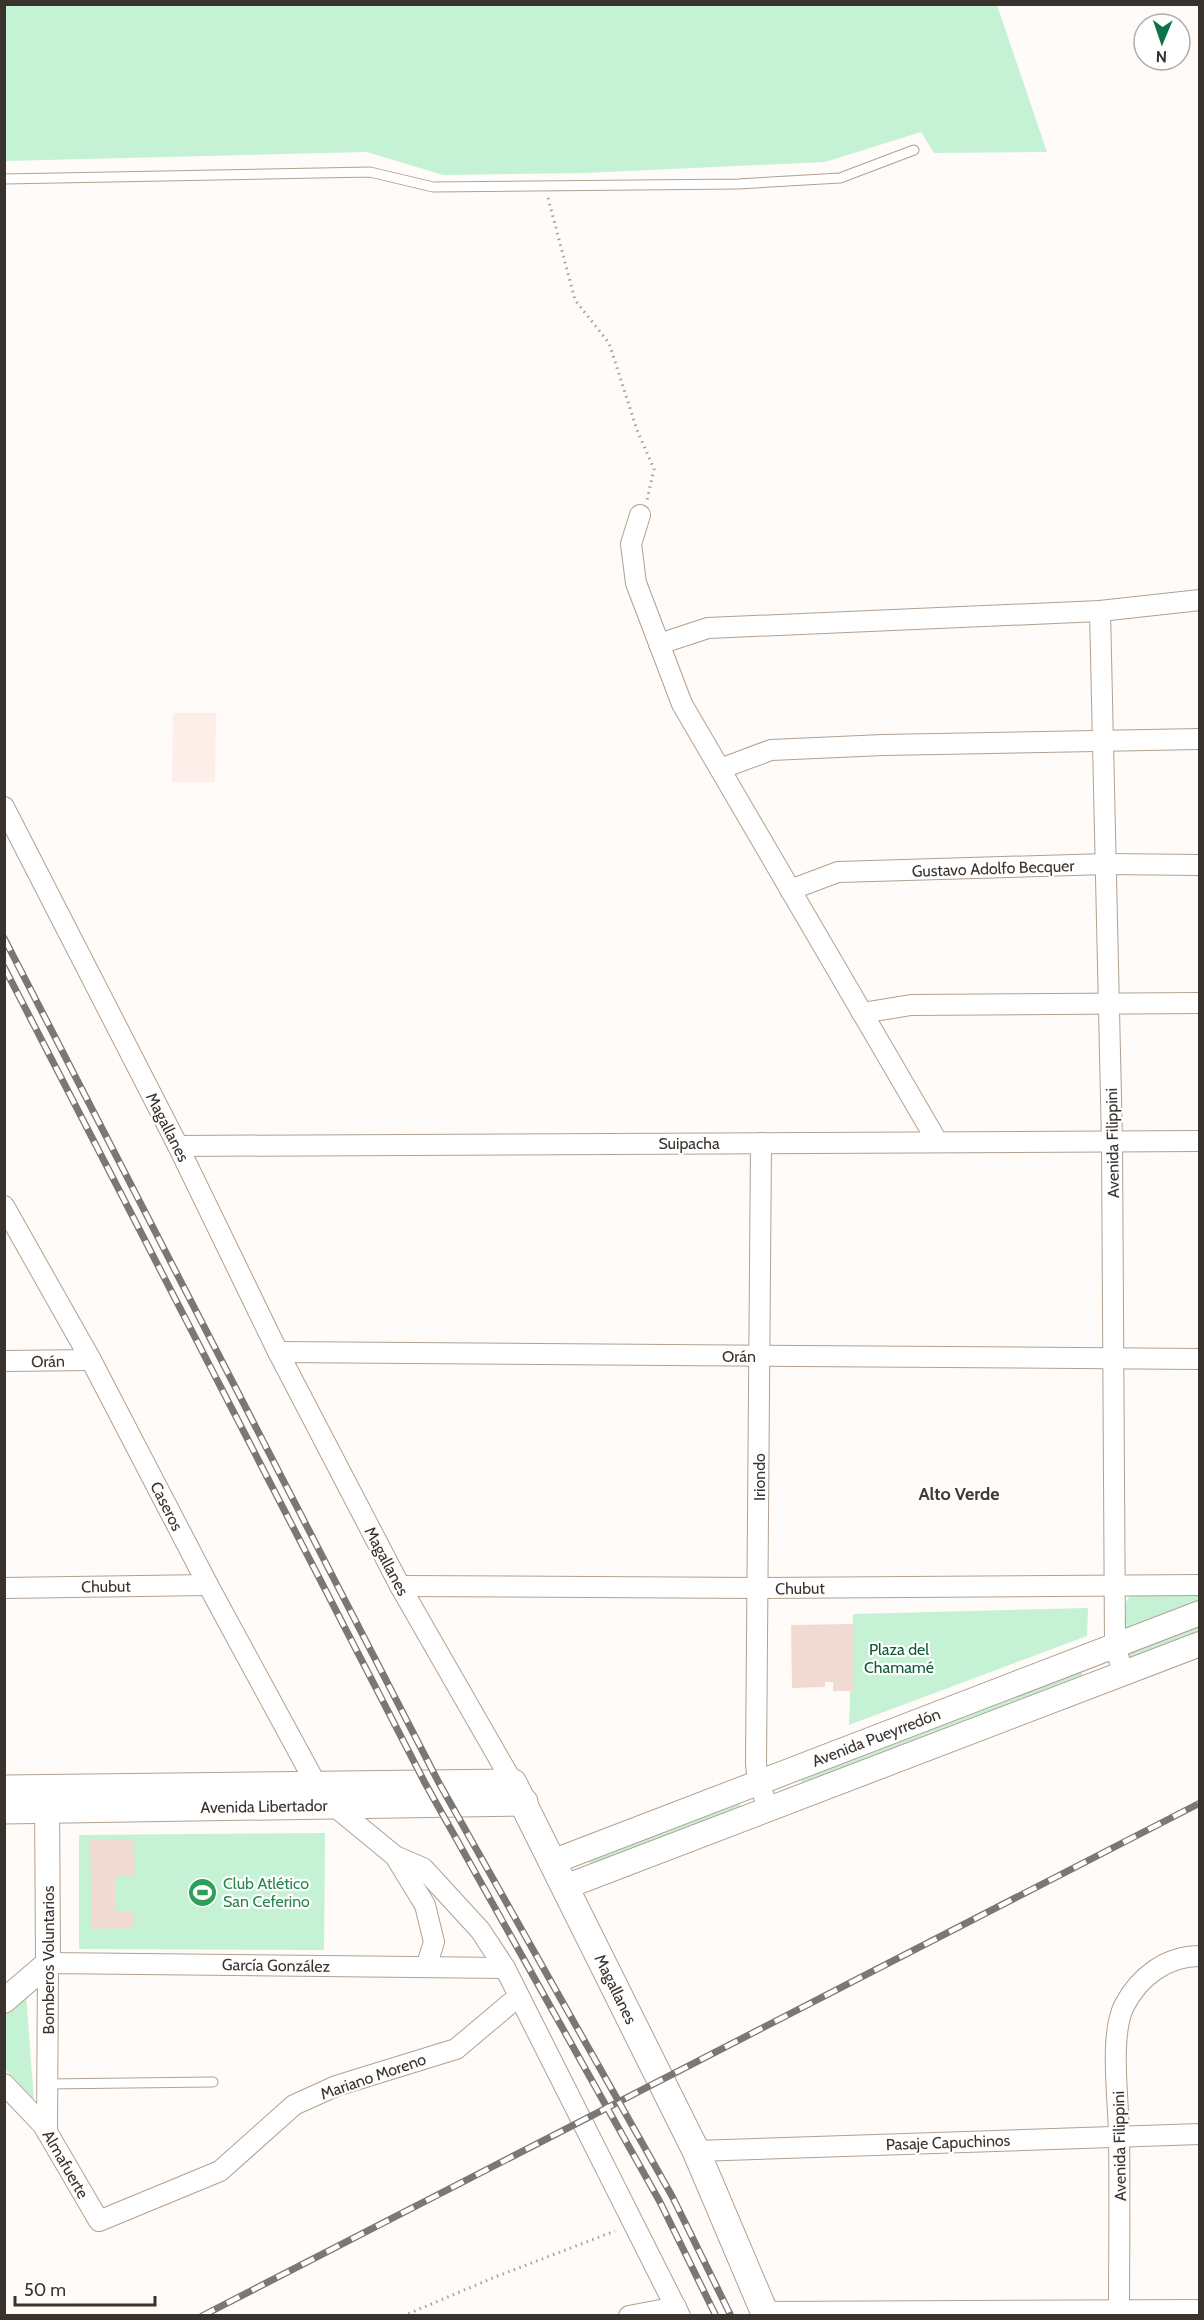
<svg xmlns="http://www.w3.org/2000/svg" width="1204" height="2320" font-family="Cabin,sans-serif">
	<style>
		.industrial { fill: #fdeee9 }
		.green { fill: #c5f2d5 }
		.building { fill: #f1dad2 }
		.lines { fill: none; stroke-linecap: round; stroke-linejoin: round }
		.service-casing { stroke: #b1a192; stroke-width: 11 }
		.minor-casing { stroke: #b1a192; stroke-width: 22 }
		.tertiary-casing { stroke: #b1a192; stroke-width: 26 }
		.secondary-casing { stroke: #b1a192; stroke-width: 29 }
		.path { stroke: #a5a19c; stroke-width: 3; stroke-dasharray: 1.5 4.5; stroke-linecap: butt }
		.service { stroke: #fff; stroke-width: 9 }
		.minor { stroke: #fff; stroke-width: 20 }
		.tertiary { stroke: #fff; stroke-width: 24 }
		.secondary { stroke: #fff; stroke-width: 27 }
		.rail-casing { stroke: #7d7773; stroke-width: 7 }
		.rail { stroke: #fff; stroke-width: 4.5; stroke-dasharray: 14; stroke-linecap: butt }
		.labels { text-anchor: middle; stroke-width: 4.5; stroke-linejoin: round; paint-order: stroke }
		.street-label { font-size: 16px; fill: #3a332d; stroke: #fff }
		.park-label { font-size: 16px; fill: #0f5936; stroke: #fff }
		.leisure-label { font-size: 16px; fill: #27864d; stroke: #fff; text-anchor: start }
		.neighbourhood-label { font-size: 18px; font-weight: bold; fill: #47392d; stroke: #fff }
	</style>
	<rect width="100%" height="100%" fill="#fefbf8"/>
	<path class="industrial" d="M173,713H216L215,782H172Z"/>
	<g class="green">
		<path d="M4,5H997L1047,152L934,153L921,132L825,162L585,173L443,175L367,152L5,161Z"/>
		<path d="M1199,1591V1607L1123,1634L1122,1608L1131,1594Z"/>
		<path d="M1088,1608L1087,1636L849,1725L853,1614Z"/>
		<path d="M1199,1622V1631L1125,1660L1122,1651Z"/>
		<path d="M1080,1667L1083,1676L802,1783L798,1775Z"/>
		<path d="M738,1798L741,1807L590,1864L587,1856Z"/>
		<path d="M325,1833L324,1950L79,1949V1835Z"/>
		<path d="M26,1993L34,2101L5,2069V2015Z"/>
	</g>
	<g class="building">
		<path d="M853,1624L854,1691H833V1682H825V1687L792,1688L791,1625Z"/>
		<path d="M90,1839H134L135,1876H115V1911H134V1928L92,1929Z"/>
	</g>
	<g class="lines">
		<defs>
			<g id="service">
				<path d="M4,179L370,172L433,187L738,184L840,178L914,150"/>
				<path d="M47,2084L213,2082"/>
			</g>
			<g id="minor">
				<path d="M640,515L631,544L636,583L682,704L937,1141"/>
				<path d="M1100,611L1112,1142L1115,1645L1123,1673"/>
				<path d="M659,644L708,628L1100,611L1200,600"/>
				<path d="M720,769L771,750L883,745L1200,739"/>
				<path d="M4,807L178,1146L278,1352L400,1586L513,1783"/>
				<path d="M790,890L838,872L1106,864L1200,865"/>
				<path d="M862,1013L911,1005L1200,1003"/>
				<path d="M761,1143L756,1764L758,1783L769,1808"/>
				<path d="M178,1146L1200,1141"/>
				<path d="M4,1206L91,1360L208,1585L316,1784L333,1805L395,1856L425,1905L434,1942L426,1967"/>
				<path d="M278,1352L1200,1359"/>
				<path d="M4,1361L91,1360"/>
				<path d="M400,1586L758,1588L1200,1585"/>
				<path d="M4,1588L208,1585"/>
				<path d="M395,1856L423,1868L480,1930L505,1968L680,2316"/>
				<path d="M4,2084L43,2125L99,2221L220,2171L294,2105L336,2086L456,2049L519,1996"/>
				<path d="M47,2132L48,1963L505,1968"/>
				<path d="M696,2151L1200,2134"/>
				<path d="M629,2316L676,2307"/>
				<path d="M1119,2316C1119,2256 1120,2197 1119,2137C1119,2102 1109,2037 1124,2006C1139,1977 1166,1956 1200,1956"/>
			</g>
			<g id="tertiary">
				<path d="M552,1862L1200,1613"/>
				<path d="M565,1887L1200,1644"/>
				<path d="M4,2001L48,1963L47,1791"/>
				<path d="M765,2314L1200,2312"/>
			</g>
			<g id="secondary">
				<path d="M4,1789L513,1783L696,2151L766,2316"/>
				<path d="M4,1810L524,1802"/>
			</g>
		</defs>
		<use href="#service" class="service-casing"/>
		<use href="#minor" class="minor-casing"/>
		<use href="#tertiary" class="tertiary-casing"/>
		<use href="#secondary" class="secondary-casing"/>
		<g class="path">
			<path d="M548,198L575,300L609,343L637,430L654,469L647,500"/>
			<path d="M403,2316L495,2277L615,2231"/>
		</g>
		<use href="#service" class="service"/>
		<use href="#minor" class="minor"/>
		<use href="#tertiary" class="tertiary"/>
		<use href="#secondary" class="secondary"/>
		<defs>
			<g id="rail">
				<path d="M4,938L439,1783L672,2196L731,2316"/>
				<path d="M4,967L425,1783L660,2202L716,2316"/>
				<path d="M202,2316L1200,1803"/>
			</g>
		</defs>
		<use href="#rail" class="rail-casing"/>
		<use href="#rail" class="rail"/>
	</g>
	<defs>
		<symbol id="stadium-disc" viewBox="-11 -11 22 22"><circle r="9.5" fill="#2e9e5b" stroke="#fff"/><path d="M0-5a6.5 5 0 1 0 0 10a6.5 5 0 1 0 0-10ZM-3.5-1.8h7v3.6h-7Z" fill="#fff"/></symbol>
	</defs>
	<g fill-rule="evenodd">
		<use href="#stadium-disc" x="186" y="1876" width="33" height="33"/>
	</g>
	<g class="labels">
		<g class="street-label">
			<text transform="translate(993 868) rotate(-2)" y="6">Gustavo Adolfo Becquer</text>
			<text transform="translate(168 1127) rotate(63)" y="6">Magallanes</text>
			<text x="689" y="1149">Suipacha</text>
			<text transform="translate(1112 1143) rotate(-91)" y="6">Avenida Filippini</text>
			<text x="739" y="1362">Orán</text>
			<text transform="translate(48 1361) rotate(-1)" y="6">Orán</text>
			<text transform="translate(759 1477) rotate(-90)" y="6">Iriondo</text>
			<text transform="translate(167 1506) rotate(63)" y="6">Caseros</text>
			<text transform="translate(387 1561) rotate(62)" y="6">Magallanes</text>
			<text transform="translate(106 1586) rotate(-1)" y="6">Chubut</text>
			<text transform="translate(800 1588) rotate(-1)" y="6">Chubut</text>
			<text transform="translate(876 1737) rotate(-21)" y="6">Avenida Pueyrredón</text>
			<text transform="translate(264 1806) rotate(-1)" y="6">Avenida Libertador</text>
			<text transform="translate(48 1960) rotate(-90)" y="6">Bomberos Voluntarios</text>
			<text transform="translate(276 1965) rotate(1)" y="6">García González</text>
			<text transform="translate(616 1989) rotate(64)" y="6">Magallanes</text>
			<text transform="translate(373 2076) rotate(-19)" y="6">Mariano Moreno</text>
			<text transform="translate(948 2142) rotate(-2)" y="6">Pasaje Capuchinos</text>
			<text transform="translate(1119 2146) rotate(-91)" y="6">Avenida Filippini</text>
			<text transform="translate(66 2164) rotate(60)" y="6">Almafuerte</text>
		</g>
		<g class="park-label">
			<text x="899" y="1655">Plaza del<tspan x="899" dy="18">Chamamé</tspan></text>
		</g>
		<g class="leisure-label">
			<text x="223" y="1889">Club Atlético<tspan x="223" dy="18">San Ceferino</tspan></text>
		</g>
		<g class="neighbourhood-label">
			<text x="959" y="1500">Alto Verde</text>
		</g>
	</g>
	<rect width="1204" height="2320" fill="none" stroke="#3a332d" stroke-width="12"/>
	<g transform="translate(1162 42) rotate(182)"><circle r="28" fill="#ffffff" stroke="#b0adab" stroke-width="1.5"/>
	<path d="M0-4.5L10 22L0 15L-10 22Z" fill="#0e734b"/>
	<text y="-9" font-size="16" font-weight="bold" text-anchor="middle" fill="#3a332d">N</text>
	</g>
	<path d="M15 2296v9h140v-9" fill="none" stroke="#3a332d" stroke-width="3"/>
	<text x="24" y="2296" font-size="18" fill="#3a332d" stroke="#ffffff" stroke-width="4.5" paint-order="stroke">50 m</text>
</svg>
